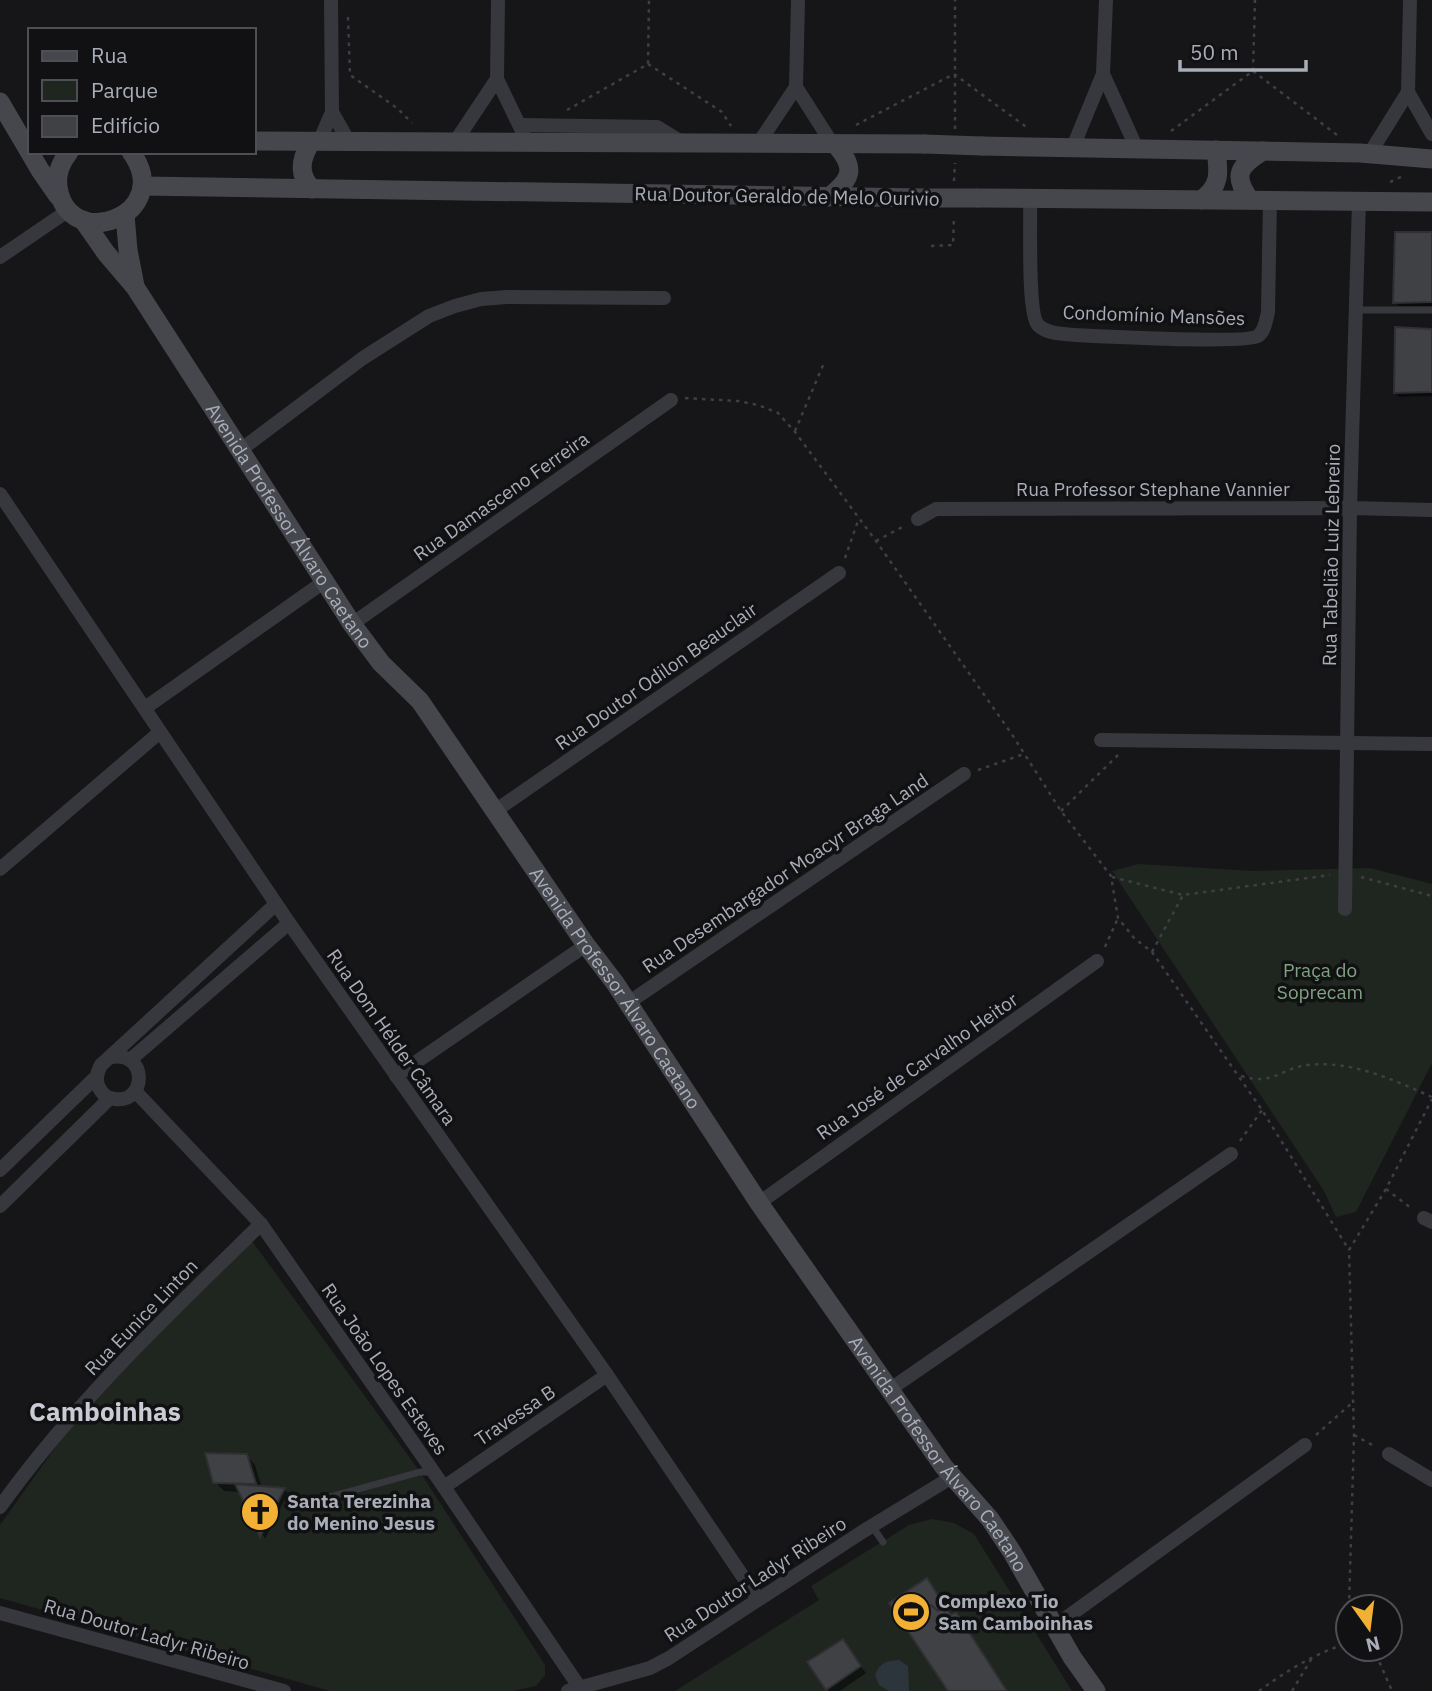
<svg xmlns="http://www.w3.org/2000/svg" width="1432" height="1691" font-family="'IBM Plex Sans',sans-serif">
	<style>
		.green { fill: #1e261f }
		.water { fill: #2c353c }
		.shadow { fill: #0007 }
		.building { fill: #404145; stroke: #303034; stroke-width: 2 }
		.lines { fill: none; stroke-linecap: round; stroke-linejoin: round }
		.path { stroke: #3d3f44; stroke-width: 2.5; stroke-dasharray: 3.5 5; stroke-linecap: butt }
		.lane { stroke: #37383d; stroke-width: 7 }
		.street { stroke: #37383d; stroke-width: 14 }
		.secondary { stroke: #45474d; stroke-width: 19 }
		.secondary-bridge { stroke: #45474d; stroke-width: 19 }
		.labels { text-anchor: middle; stroke-width: 7; stroke-linejoin: round; paint-order: stroke }
		.street-label { font-size: 19px; fill: #a8adb8; stroke: #111113 }
		.park-label { font-size: 19px; fill: #7fa381; stroke: #111113 }
		.poi-label { font-size: 19px; font-weight: bold; fill: #a8adb8; stroke: #111113; text-anchor: start }
		.district-label { font-size: 26px; font-weight: bold; fill: #c9ccd4; stroke: #111113 }
	</style>
	<rect width="100%" height="100%" fill="#161618"/>
	<g class="green">
		<path d="M1138,864L1253,871L1370,868L1432,884V1063L1356,1212L1336,1217L1324,1191L1112,871Z"/>
		<path d="M247,1234L420,1472L545,1665V1675L536,1686L512,1691H330L0,1598V1525L104,1379Z"/>
		<path d="M932,1519L954,1523L974,1534L1072,1691H675L819,1600L811,1586L909,1525Z"/>
	</g>
	<path class="water" d="M899,1660L908,1666L909,1691H889L879,1685L875,1675C880,1662 887,1661 899,1660Z"/>
	<g class="shadow">
		<path d="M1432,234V306H1399L1395,302Z"/>
		<path d="M1432,330V396L1399,397L1395,393Z"/>
		<path d="M246,1455L255,1465L262,1488L285,1490L288,1493L265,1539L240,1492L224,1491L215,1482Z"/>
		<path d="M946,1610L962,1621L1008,1691H950Z"/>
		<path d="M842,1641L866,1673L840,1691H829L827,1689Z"/>
	</g>
	<g class="building">
		<path d="M1395,232H1432V302L1393,303Z"/>
		<path d="M1395,327L1432,329V392L1394,393Z"/>
		<path d="M205,1453L247,1454L256,1484L213,1483Z"/>
		<path d="M235,1484L285,1488L260,1537Z"/>
		<path d="M927,1578L945,1606L938,1611L932,1606L916,1601L908,1602L893,1609L889,1603Z"/>
		<path d="M916,1601L932,1606L938,1611L945,1606L951,1615L956,1612L1007,1691H948L893,1609L908,1602Z"/>
		<path d="M843,1639L861,1666L826,1690L807,1662Z"/>
	</g>
	<g class="lines">
		<g class="path">
			<path d="M348,17L350,75L397,108L412,123"/>
			<path d="M648,64L722,112L731,126"/>
			<path d="M1253,71L1337,135"/>
			<path d="M1253,71L1255,0"/>
			<path d="M567,110L648,64L649,0"/>
			<path d="M856,125L954,74L1029,129"/>
			<path d="M955,129V0"/>
			<path d="M1171,131L1253,71"/>
			<path d="M954,181L955,163"/>
			<path d="M1390,182L1403,176"/>
			<path d="M931,246L953,245L954,216"/>
			<path d="M685,398L738,401L758,405L778,413L795,432L876,541L1011,733L1061,811L1111,876L1118,918L1134,938L1152,952L1262,1110L1349,1250"/>
			<path d="M795,431L824,363"/>
			<path d="M876,541L906,525"/>
			<path d="M845,558L859,518"/>
			<path d="M978,770L1024,754"/>
			<path d="M1061,811L1118,755"/>
			<path d="M1112,877L1183,895"/>
			<path d="M1361,877L1432,896"/>
			<path d="M1105,947L1118,918"/>
			<path d="M1152,952L1183,895L1330,875"/>
			<path d="M1241,1076C1273,1086 1281,1068 1308,1065C1351,1060 1394,1080 1432,1097"/>
			<path d="M1240,1141L1262,1110"/>
			<path d="M1386,1189L1411,1208"/>
			<path d="M1316,1435L1353,1402"/>
			<path d="M1354,1435L1376,1447"/>
			<path d="M1349,1607L1354,1435L1349,1250L1386,1189L1432,1099"/>
			<path d="M1347,1643L1348,1627"/>
			<path d="M1358,1649L1379,1661L1392,1691"/>
			<path d="M1259,1691C1286,1671 1316,1653 1348,1643"/>
			<path d="M1292,1691L1312,1658"/>
		</g>
		<g class="lane">
			<path d="M1356,310H1432"/>
			<path d="M315,1501L420,1472H432"/>
			<path d="M872,1526L883,1542"/>
		</g>
		<g class="street">
			<path d="M331,0L332,112"/>
			<path d="M498,0L497,79L523,133"/>
			<path d="M1103,74L1137,149"/>
			<path d="M796,87L833,145"/>
			<path d="M1408,92L1432,134"/>
			<path d="M520,125L657,127L683,143"/>
			<path d="M319,142L332,112L349,142"/>
			<path d="M455,142L497,79"/>
			<path d="M758,144L796,87L798,0"/>
			<path d="M1073,147L1103,74L1106,0"/>
			<path d="M1370,153L1408,92L1410,0"/>
			<path d="M1030,198C1031,220 1027,313 1038,325C1047,334 1064,334 1075,335C1100,336 1246,344 1258,336C1265,331 1266,320 1268,312L1270,200"/>
			<path d="M0,257L69,210"/>
			<path d="M239,451L363,358L429,316L455,306L481,299L507,297L664,298"/>
			<path d="M0,494L289,923L607,1375L758,1599"/>
			<path d="M918,519L936,509L1350,508L1432,510"/>
			<path d="M352,624L671,400"/>
			<path d="M145,708L325,581"/>
			<path d="M1101,740L1432,744"/>
			<path d="M495,811L839,573"/>
			<path d="M0,869L160,732"/>
			<path d="M1345,909L1350,508L1359,201"/>
			<path d="M628,1003L964,774"/>
			<path d="M111,1057C149,1051 146,1104 115,1099C109,1098 104,1096 101,1091C95,1083 96,1074 101,1065L276,904"/>
			<path d="M130,1060L289,923"/>
			<path d="M396,1076L586,945"/>
			<path d="M135,1091L261,1224L444,1487L580,1688"/>
			<path d="M0,1170L96,1077"/>
			<path d="M759,1203L1097,961"/>
			<path d="M0,1206L110,1098"/>
			<path d="M1424,1218L1432,1222"/>
			<path d="M889,1390L1231,1154"/>
			<path d="M1389,1454L1432,1480"/>
			<path d="M444,1487L607,1375"/>
			<path d="M0,1507C75,1402 170,1313 261,1224"/>
			<path d="M0,1613L284,1691"/>
			<path d="M1055,1626L1305,1445"/>
			<path d="M568,1691L650,1668L669,1658L862,1532L952,1477"/>
		</g>
		<g class="secondary">
			<path d="M0,102L40,170L58,196"/>
			<path d="M254,141L924,144"/>
			<path d="M311,142C301,158 297,174 312,189"/>
			<path d="M982,146L1360,153L1432,159"/>
			<path d="M69,152C61,162 56,174 58,187C68,255 177,215 131,152"/>
			<path d="M142,186L925,198"/>
			<path d="M829,197C852,179 856,168 836,145"/>
			<path d="M977,198L1432,202"/>
			<path d="M1201,200C1221,186 1219,172 1216,150"/>
			<path d="M1250,200C1232,175 1239,166 1263,151"/>
			<path d="M125,215L128,250L135,286"/>
			<path id="s1" d="M83,220L106,253L135,287L352,624L381,663L420,701L586,945L615,983L759,1203L944,1467L990,1519L1012,1552L1072,1657L1096,1691"/>
		</g>
		<g class="secondary-bridge">
			<path d="M924,144L982,146"/>
			<path d="M925,198H977"/>
		</g>
	</g>
	<defs>
		<symbol id="church-disc" viewBox="-11 -11 22 22"><circle r="9.5" fill="#f2b134" stroke="#111113"/><path d="M-1.2-6h2.4v3.5h3.3v2.4h-3.3V6h-2.4V-.1h-3.3v-2.4h3.3Z" fill="#111"/></symbol>
		<symbol id="stadium-disc" viewBox="-11 -11 22 22"><circle r="9.5" fill="#f2b134" stroke="#111113"/><path d="M0-5a6.5 5 0 1 0 0 10a6.5 5 0 1 0 0-10ZM-3.5-1.8h7v3.6h-7Z" fill="#111"/></symbol>
	</defs>
	<g fill-rule="evenodd">
		<use href="#church-disc" x="238" y="1490" width="44" height="44"/>
		<use href="#stadium-disc" x="889" y="1590" width="44" height="44"/>
	</g>
	<g class="labels">
		<g class="street-label">
			<text transform="translate(787 196) rotate(1)" y="7">Rua Doutor Geraldo de Melo Ourivio</text>
			<text transform="translate(1154 315) rotate(2)" y="7">Condomínio Mansões</text>
			<text x="1153" y="496">Rua Professor Stephane Vannier</text>
			<text transform="translate(501 496) rotate(-35)" y="7">Rua Damasceno Ferreira</text>
			<text dy="7" stroke="none"><textPath href="#s1" startOffset="369">Avenida Professor Álvaro Caetano</textPath></text>
			<text transform="translate(1331 555) rotate(-89)" y="7">Rua Tabelião Luiz Lebreiro</text>
			<text transform="translate(656 676) rotate(-35)" y="7">Rua Doutor Odilon Beauclair</text>
			<text transform="translate(785 873) rotate(-34)" y="7">Rua Desembargador Moacyr Braga Land</text>
			<text dy="7" stroke="none"><textPath href="#s1" startOffset="936">Avenida Professor Álvaro Caetano</textPath></text>
			<text transform="translate(392 1037) rotate(55)" y="7">Rua Dom Hélder Câmara</text>
			<text transform="translate(917 1066) rotate(-35)" y="7">Rua José de Carvalho Heitor</text>
			<text transform="translate(141 1317) rotate(-46)" y="7">Rua Eunice Linton</text>
			<text transform="translate(385 1369) rotate(55)" y="7">Rua João Lopes Esteves</text>
			<text transform="translate(515 1415) rotate(-34)" y="7">Travessa B</text>
			<text dy="7" stroke="none"><textPath href="#s1" startOffset="1503">Avenida Professor Álvaro Caetano</textPath></text>
			<text transform="translate(755 1579) rotate(-33)" y="7">Rua Doutor Ladyr Ribeiro</text>
			<text transform="translate(147 1634) rotate(16)" y="7">Rua Doutor Ladyr Ribeiro</text>
		</g>
		<g class="park-label">
			<text x="1320" y="977">Praça do<tspan x="1320" dy="22">Soprecam</tspan></text>
		</g>
		<g class="poi-label">
			<text x="287" y="1508">Santa Terezinha<tspan x="287" dy="22">do Menino Jesus</tspan></text>
			<text x="938" y="1608">Complexo Tio<tspan x="938" dy="22">Sam Camboinhas</tspan></text>
		</g>
		<g class="district-label">
			<text x="105" y="1421">Camboinhas</text>
		</g>
	</g>
	<rect x="28" y="28" width="228" height="126" fill="#111113" stroke="#4d4f55" stroke-width="2"/>
	<rect x="42" y="51" width="35" height="10" fill="#45474d" stroke="#4d4f55" stroke-width="2"/>
	<text x="91" y="63" font-size="21" fill="#a8adb8">Rua</text>
	<rect x="42" y="80" width="35" height="21" fill="#1e261f" stroke="#4d4f55" stroke-width="2"/>
	<text x="91" y="98" font-size="21" fill="#a8adb8">Parque</text>
	<rect x="42" y="116" width="35" height="21" fill="#404145" stroke="#4d4f55" stroke-width="2"/>
	<text x="91" y="133" font-size="21" fill="#a8adb8">Edifício</text>
	<g transform="translate(1369 1628) rotate(166)"><circle r="33" fill="#111113" stroke="#4d4f55" stroke-width="2"/>
	<path d="M0-5L12 26L0 18L-12 26Z" fill="#f2b134"/>
	<text y="-10" font-size="19" font-weight="bold" text-anchor="middle" fill="#a8adb8">N</text>
	</g>
	<path d="M1180 60v10h126v-10" fill="none" stroke="#a8adb8" stroke-width="3.5"/>
	<text x="1190" y="60" font-size="21" fill="#a8adb8" stroke="#111113" stroke-width="5" paint-order="stroke">50 m</text>
</svg>
